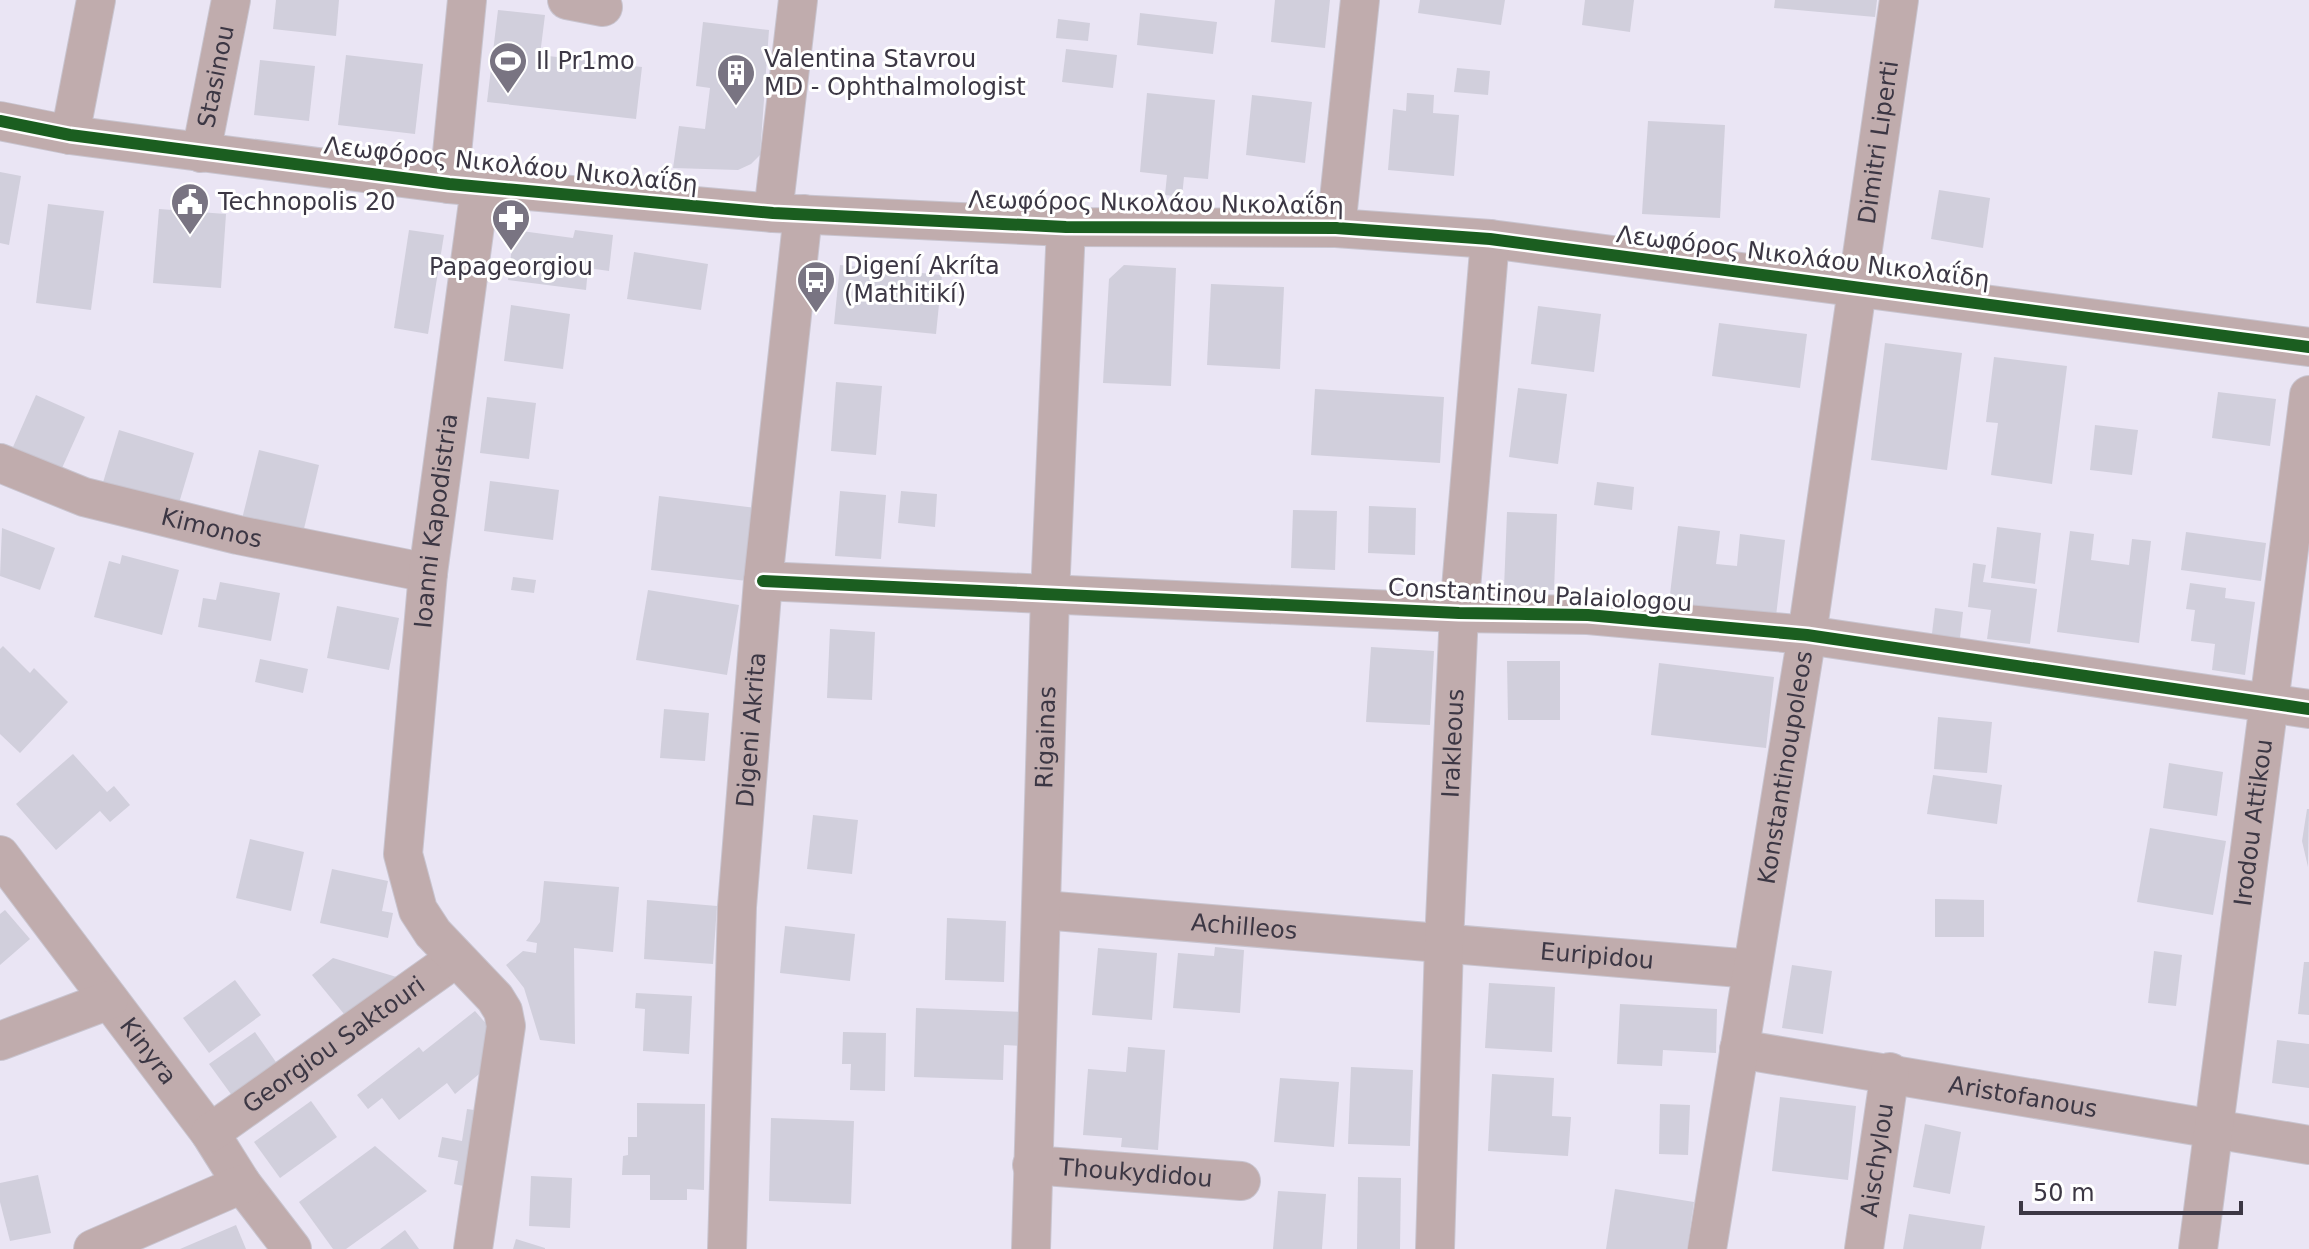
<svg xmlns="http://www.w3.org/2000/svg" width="2309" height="1249" font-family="'DejaVu Sans',sans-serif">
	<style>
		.building { fill: #d1cfdc }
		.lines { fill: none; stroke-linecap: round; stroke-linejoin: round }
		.minor-casing { stroke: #c8c4cf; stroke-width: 40 }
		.minor { stroke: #c0acad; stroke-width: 38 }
		.cycleway-casing { stroke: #fff; stroke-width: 17 }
		.cycleway { stroke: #1b5e20; stroke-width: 12 }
		.labels { text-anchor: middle; stroke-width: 6; stroke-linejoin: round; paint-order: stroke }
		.poi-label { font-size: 24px; fill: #3c3744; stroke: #fff; text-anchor: start }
		.street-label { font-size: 24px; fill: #3c3744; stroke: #fff }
	</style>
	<rect width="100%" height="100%" fill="#eae5f4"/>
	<g class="building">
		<path d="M276,0H339L336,36L273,29Z"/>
		<path d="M1275,0H1330L1325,48L1271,42Z"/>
		<path d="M1420,0H1505L1501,25L1418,13Z"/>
		<path d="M1585,0H1634L1630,32L1582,25Z"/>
		<path d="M1775,0H1877L1875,17L1774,8Z"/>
		<path d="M498,10L545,15L540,55L642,67L636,119L487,102Z"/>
		<path d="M1140,13L1217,22L1213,54L1137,45Z"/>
		<path d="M1058,19L1090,23L1088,41L1056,38Z"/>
		<path d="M703,22L769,30L760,155L751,164L738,170L673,168L679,126L705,129L710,88L696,86Z"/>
		<path d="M1066,49L1117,55L1113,88L1062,82Z"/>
		<path d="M346,55L423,64L415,134L338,125Z"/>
		<path d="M260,60L315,66L309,121L254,115Z"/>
		<path d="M1457,68L1490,71L1488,95L1454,92Z"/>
		<path d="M1147,93L1215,100L1208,179L1184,177L1182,197L1165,195L1167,175L1140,172Z"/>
		<path d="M1407,93L1434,95L1433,113L1459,115L1454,176L1388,170L1393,109L1406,111Z"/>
		<path d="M1252,95L1312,102L1305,163L1246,155Z"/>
		<path d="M1648,121L1725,125L1720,218L1642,214Z"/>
		<path d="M0,172L21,176L9,245L0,243Z"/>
		<path d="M1939,190L1990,198L1983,248L1931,239Z"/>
		<path d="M48,204L104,211L91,310L36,303Z"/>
		<path d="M159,209L226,214L221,288L153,283Z"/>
		<path d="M409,230L444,235L428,334L394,328Z"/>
		<path d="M514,230L573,238L575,230L613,235L609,271L588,268L586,290L508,280Z"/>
		<path d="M634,252L708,264L701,310L627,299Z"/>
		<path d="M840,265L942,275L936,334L834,324Z"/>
		<path d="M1124,265L1176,268L1171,386L1103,383L1109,279Z"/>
		<path d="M1211,284L1284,287L1280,369L1207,365Z"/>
		<path d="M511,305L570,314L563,369L504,361Z"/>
		<path d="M1538,306L1601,314L1594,372L1531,364Z"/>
		<path d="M1719,323L1807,334L1800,388L1712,376Z"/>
		<path d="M1885,343L1962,353L1947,470L1871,460Z"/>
		<path d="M1994,357L2067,366L2052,484L1991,475L1998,423L1986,422Z"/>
		<path d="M836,382L882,386L876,455L831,451Z"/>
		<path d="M1518,388L1567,394L1558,464L1509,457Z"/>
		<path d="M1315,389L1444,397L1440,463L1311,455Z"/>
		<path d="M2218,392L2276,399L2270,446L2212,438Z"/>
		<path d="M36,395L85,417L62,468L13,447Z"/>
		<path d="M487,397L536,403L529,459L480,453Z"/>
		<path d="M2095,425L2138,430L2132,475L2090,470Z"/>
		<path d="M119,430L194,453L176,513L101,489Z"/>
		<path d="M259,450L319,465L303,533L242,519Z"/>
		<path d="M490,481L559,490L553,540L484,531Z"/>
		<path d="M1597,482L1634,487L1632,510L1594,505Z"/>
		<path d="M840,491L886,495L881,559L835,556Z"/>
		<path d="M901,491L937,494L935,527L898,523Z"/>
		<path d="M659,496L756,508L747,581L651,570Z"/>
		<path d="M1369,506L1416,508L1415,555L1368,553Z"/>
		<path d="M1293,510L1337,511L1335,570L1291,568Z"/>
		<path d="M1507,512L1557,514L1554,590L1504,589Z"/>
		<path d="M1678,526L1720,531L1716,564L1737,566L1740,534L1785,540L1776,616L1669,603Z"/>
		<path d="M1997,527L2041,533L2035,584L1991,578Z"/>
		<path d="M2,528L55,548L40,590L0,576Z"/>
		<path d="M2070,531L2094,534L2091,560L2129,565L2132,539L2151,541L2139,643L2057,632Z"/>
		<path d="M2186,532L2266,543L2261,581L2181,570Z"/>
		<path d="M122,555L179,570L162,635L94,617L109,561L120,564Z"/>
		<path d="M1973,563L1986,565L1983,582L2037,589L2030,644L1987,639L1991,610L1968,607Z"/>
		<path d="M513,577L536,580L534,593L511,590Z"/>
		<path d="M220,582L280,593L271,641L198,627L203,598L216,600Z"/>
		<path d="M2190,583L2226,588L2225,598L2255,602L2245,675L2212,670L2215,644L2191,641L2195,610L2186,609Z"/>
		<path d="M648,590L739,605L727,675L636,660Z"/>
		<path d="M337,606L399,618L389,670L327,658Z"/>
		<path d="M1935,608L1963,612L1959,646L1931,642Z"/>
		<path d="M830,629L875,632L872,700L827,698Z"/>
		<path d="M3,646L30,673L34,668L68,702L20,753L0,734V649Z"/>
		<path d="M1371,647L1434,651L1430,725L1366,722Z"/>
		<path d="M260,659L308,669L303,693L255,682Z"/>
		<path d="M1507,661H1560V720H1508Z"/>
		<path d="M1659,663L1774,677L1766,748L1651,735Z"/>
		<path d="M664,709L709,713L705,761L660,758Z"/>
		<path d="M1938,717L1992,722L1987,773L1934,769Z"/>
		<path d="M73,754L107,792L114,786L130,805L110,822L100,811L56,850L16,804Z"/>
		<path d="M2169,763L2223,772L2217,816L2163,808Z"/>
		<path d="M1933,775L2002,785L1997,824L1927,814Z"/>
		<path d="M2307,809H2309L2308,867L2302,841Z"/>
		<path d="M813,815L858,820L852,874L807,869Z"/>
		<path d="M2150,828L2226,841L2213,915L2137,902Z"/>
		<path d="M250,839L304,852L291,911L236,898Z"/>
		<path d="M332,869L388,881L382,911L393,913L388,938L320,923Z"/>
		<path d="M544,881L619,887L613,952L574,948L575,1044L540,1040L524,988L506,965L523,951L536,953L537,943L526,941L540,922Z"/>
		<path d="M1935,899L1984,900V937H1935Z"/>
		<path d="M647,900L717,906L713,964L644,959Z"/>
		<path d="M5,910L30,939L0,965V914Z"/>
		<path d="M947,918L1006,921L1004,982L945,980Z"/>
		<path d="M785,926L855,934L850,981L780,973Z"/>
		<path d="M1215,947L1244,950L1240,1013L1173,1008L1178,953L1214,956Z"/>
		<path d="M1098,948L1157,953L1152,1020L1092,1015Z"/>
		<path d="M2154,951L2182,955L2176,1006L2148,1003Z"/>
		<path d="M333,958L400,978L349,1020L312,975Z"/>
		<path d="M2304,962H2309V1015L2298,1014Z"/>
		<path d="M1792,965L1832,971L1823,1034L1782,1028Z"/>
		<path d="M235,980L261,1015L209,1053L183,1018Z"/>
		<path d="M1489,983L1555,987L1552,1052L1485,1048Z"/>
		<path d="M636,993L692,996L689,1054L643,1051L645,1009L635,1008Z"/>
		<path d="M1620,1004L1717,1009L1716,1053L1663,1050L1662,1066L1617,1064Z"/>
		<path d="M916,1008L1023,1012L1022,1046L1004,1045L1003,1080L914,1077Z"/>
		<path d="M475,1011L496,1035V1060L455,1094L447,1083L399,1120L382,1098L368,1109L357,1095L419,1047L423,1052Z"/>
		<path d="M255,1032L278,1065L233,1097L209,1064Z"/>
		<path d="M843,1032L886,1033L885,1091L850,1090L851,1064H842Z"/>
		<path d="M2277,1040L2309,1044V1088L2272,1083Z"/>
		<path d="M1128,1047L1165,1050L1158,1150L1121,1147L1122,1138L1083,1135L1088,1069L1126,1072Z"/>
		<path d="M1351,1067L1413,1070L1410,1146L1348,1144Z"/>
		<path d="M1492,1074L1554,1078L1552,1116L1571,1117L1568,1156L1488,1151Z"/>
		<path d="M1280,1078L1339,1082L1334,1147L1274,1142Z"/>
		<path d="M1780,1097L1856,1106L1848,1180L1772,1171Z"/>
		<path d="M311,1101L337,1137L280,1178L254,1142Z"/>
		<path d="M637,1103L705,1104L704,1190L687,1189V1200H650V1175H622L623,1156L628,1155V1137H637Z"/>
		<path d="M1660,1104L1690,1105L1688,1155L1659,1154Z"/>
		<path d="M467,1109L481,1111L468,1187L454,1184L458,1161L438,1157L442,1137L462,1141Z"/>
		<path d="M771,1118L854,1121L851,1204L769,1201Z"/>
		<path d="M1925,1124L1961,1132L1950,1194L1913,1187Z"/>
		<path d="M375,1146L427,1191L346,1249H333L299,1202Z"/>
		<path d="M38,1175L51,1233L10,1241L0,1202V1183Z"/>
		<path d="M531,1176L572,1178L570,1228L529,1226Z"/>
		<path d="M1358,1177L1401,1178L1400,1249H1357Z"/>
		<path d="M1615,1189L1694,1202L1687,1249H1606Z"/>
		<path d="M1278,1191L1326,1194L1322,1249H1273Z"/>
		<path d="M1909,1214L1985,1226L1981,1249H1903Z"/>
		<path d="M236,1225L246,1249H180Z"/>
		<path d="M405,1230L419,1249H380Z"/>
		<path d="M516,1239L545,1248V1249H513Z"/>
	</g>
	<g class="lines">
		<defs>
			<g id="minor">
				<path d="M567,0L603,7"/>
				<path d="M0,121L70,135L449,184L773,213L1066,227L1336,228L1490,239L2309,347"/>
				<path d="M70,135L96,0"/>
				<path id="s1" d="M201,153L231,0"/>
				<path d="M449,184L467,0"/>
				<path d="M773,213L798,0"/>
				<path d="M1336,228L1360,0"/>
				<path id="s2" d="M0,463L84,497L238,535L428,573"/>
				<path d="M763,581L1459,613L1588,615L1807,635L2309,709"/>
				<path id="s3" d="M0,855L210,1133L242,1184L292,1249"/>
				<path id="s4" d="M1043,910L1752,969"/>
				<path d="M0,1041L109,1000"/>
				<path id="s5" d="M1739,1049L2309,1145"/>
				<path id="s6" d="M210,1133L456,958"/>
				<path id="s7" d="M1032,1165L1241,1181"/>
				<path d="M93,1249L242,1184"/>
				<path id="s8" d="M473,1249L506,1026L503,1011L495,998L433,933L418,910L403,854L428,573L480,188"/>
				<path id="s9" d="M727,1249L737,907L763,581L803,214"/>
				<path id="s10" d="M1031,1249L1050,595L1066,227"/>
				<path id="s11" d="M1435,1249L1444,943L1459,613L1490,239"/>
				<path id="s12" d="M1707,1249L1807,635L1899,0"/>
				<path id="s13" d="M1864,1249L1890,1072"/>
				<path id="s14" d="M2198,1249L2309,395"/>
			</g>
		</defs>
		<use href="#minor" class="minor-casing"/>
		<use href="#minor" class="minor"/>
		<defs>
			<g id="cycleway">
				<path d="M0,121L70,135L449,184L773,213L1066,227L1336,228L1490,239L2309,347"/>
				<path d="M763,581L1459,613L1588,615L1807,635L2309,709"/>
			</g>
		</defs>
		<use href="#cycleway" class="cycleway-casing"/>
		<use href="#cycleway" class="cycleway"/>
	</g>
	<defs>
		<symbol id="stadium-pin" viewBox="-11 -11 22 30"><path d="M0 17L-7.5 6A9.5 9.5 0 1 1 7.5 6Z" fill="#797482" stroke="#fff"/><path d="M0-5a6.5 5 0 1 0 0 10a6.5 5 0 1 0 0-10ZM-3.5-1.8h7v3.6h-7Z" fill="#fff"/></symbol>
		<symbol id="building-pin" viewBox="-11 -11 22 30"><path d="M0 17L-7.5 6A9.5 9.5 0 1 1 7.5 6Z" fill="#797482" stroke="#fff"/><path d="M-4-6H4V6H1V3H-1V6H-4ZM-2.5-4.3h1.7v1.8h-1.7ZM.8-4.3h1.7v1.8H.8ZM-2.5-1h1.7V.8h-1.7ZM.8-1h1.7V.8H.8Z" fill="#fff"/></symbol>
		<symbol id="civic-pin" viewBox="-11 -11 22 30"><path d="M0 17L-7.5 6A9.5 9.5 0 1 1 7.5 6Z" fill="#797482" stroke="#fff"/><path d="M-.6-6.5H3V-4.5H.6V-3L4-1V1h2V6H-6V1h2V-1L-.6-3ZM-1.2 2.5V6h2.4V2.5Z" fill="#fff"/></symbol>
		<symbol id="pharmacy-pin" viewBox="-11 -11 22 30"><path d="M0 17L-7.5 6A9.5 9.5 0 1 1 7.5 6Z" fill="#797482" stroke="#fff"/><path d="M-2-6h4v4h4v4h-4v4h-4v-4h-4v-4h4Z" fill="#fff"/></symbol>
		<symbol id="bus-pin" viewBox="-11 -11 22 30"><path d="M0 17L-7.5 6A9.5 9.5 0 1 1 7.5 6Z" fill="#797482" stroke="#fff"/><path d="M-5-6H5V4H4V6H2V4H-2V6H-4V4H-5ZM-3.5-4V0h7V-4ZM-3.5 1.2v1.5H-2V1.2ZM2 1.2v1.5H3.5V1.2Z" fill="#fff"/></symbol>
	</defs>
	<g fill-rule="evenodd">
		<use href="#stadium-pin" x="486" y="39" width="44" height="60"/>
		<use href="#building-pin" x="714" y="51" width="44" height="60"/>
		<use href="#civic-pin" x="168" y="180" width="44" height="60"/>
		<use href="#pharmacy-pin" x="489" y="196" width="44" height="60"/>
		<use href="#bus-pin" x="794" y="258" width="44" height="60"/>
	</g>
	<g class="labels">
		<g class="poi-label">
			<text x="764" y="67">Valentina Stavrou<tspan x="764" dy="28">MD - Ophthalmologist</tspan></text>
			<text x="536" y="69">Il Pr1mo</text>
			<text x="218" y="210">Technopolis 20</text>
			<text x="844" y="274">Digení Akríta<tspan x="844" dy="28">(Mathitikí)</tspan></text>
			<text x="511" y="275" text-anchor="middle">Papageorgiou</text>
		</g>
		<g class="street-label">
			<text dy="8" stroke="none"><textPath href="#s1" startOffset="78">Stasinou</textPath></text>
			<text dy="8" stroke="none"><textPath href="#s12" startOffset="1120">Dimitri Liperti</textPath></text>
			<text transform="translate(511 165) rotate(6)" y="8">Λεωφόρος Νικολάου Νικολαΐδη</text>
			<text transform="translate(1156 203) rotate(1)" y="8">Λεωφόρος Νικολάου Νικολαΐδη</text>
			<text transform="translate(1803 257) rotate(7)" y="8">Λεωφόρος Νικολάου Νικολαΐδη</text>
			<text dy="8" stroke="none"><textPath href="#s8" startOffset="766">Ioanni Kapodistria</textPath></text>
			<text dy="8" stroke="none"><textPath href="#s2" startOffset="222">Kimonos</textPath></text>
			<text transform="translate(1540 595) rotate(3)" y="8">Constantinou Palaiologou</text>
			<text dy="8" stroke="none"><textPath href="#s9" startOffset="520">Digeni Akrita</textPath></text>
			<text dy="8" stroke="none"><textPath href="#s10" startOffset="512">Rigainas</textPath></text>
			<text dy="8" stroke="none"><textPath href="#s11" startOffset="506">Irakleous</textPath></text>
			<text dy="8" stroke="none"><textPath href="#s12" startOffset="488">Konstantinoupoleos</textPath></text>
			<text dy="8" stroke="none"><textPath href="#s14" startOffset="430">Irodou Attikou</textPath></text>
			<text dy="8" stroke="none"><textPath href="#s4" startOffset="202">Achilleos</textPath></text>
			<text dy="8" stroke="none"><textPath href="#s4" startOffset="556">Euripidou</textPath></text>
			<text dy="8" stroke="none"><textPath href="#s6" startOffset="152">Georgiou Saktouri</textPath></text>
			<text dy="8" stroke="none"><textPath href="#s3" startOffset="246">Kinyra</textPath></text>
			<text dy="8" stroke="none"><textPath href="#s5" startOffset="288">Aristofanous</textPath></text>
			<text dy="8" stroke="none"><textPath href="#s13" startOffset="90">Aischylou</textPath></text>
			<text dy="8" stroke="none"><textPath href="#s7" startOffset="104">Thoukydidou</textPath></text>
		</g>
	</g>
	<path d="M2021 1201v12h220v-12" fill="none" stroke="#3c3744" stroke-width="4"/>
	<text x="2033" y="1201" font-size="24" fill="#3c3744" stroke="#ffffff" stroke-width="6" paint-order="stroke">50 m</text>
</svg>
